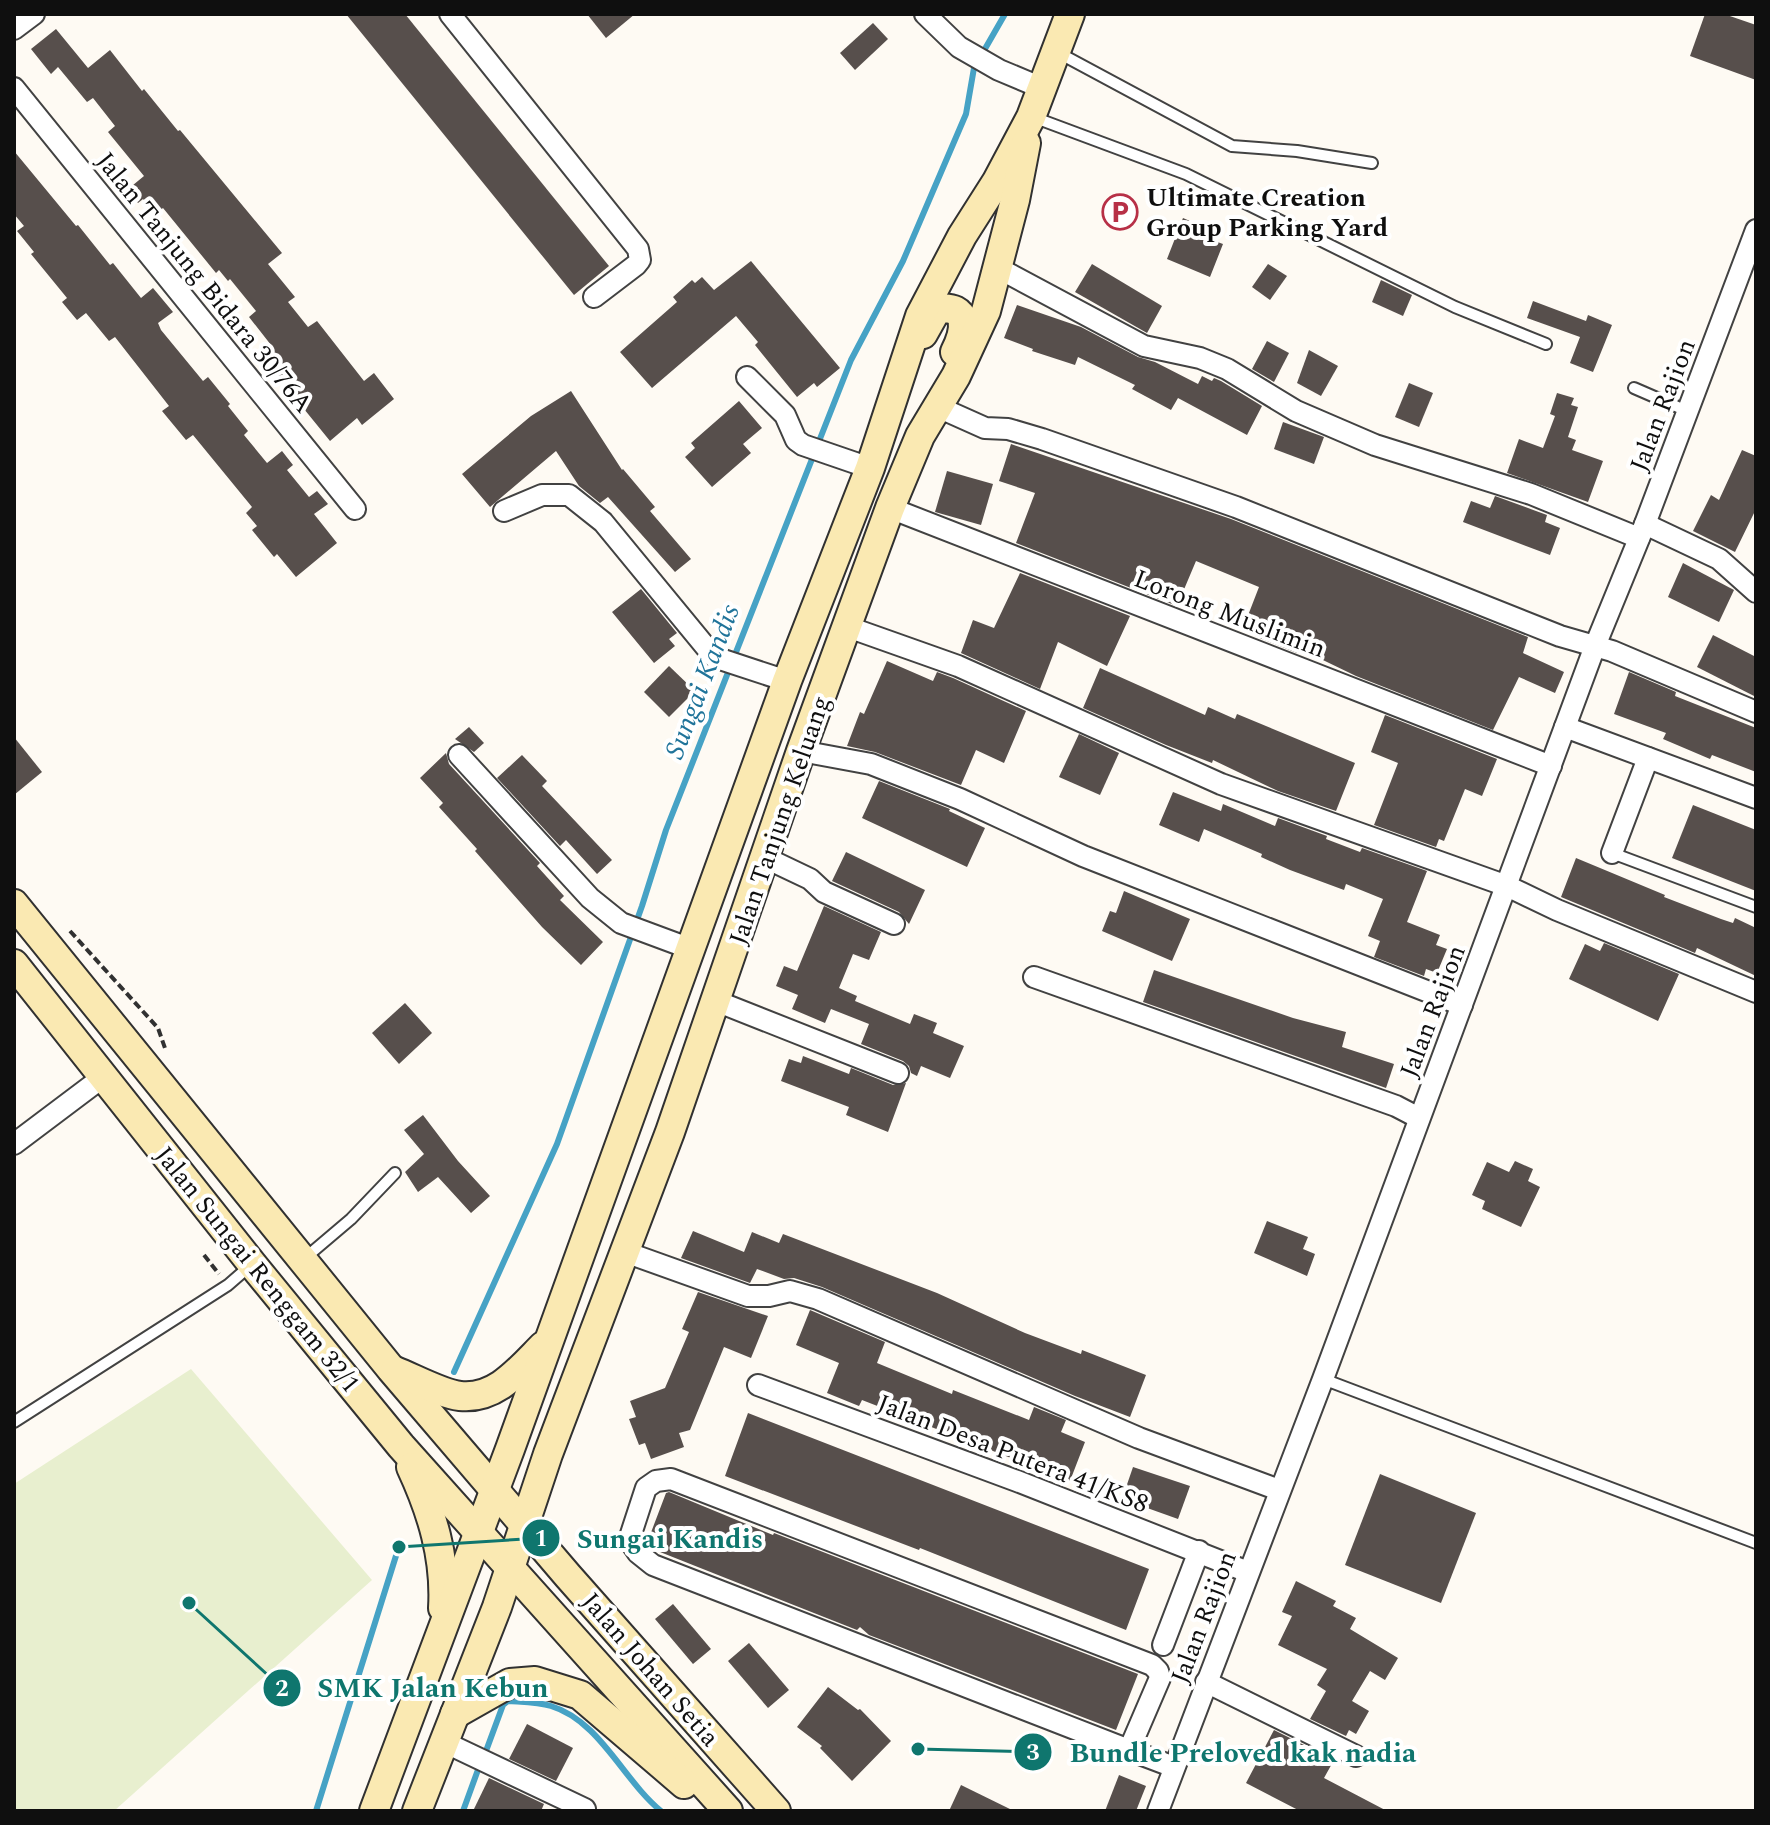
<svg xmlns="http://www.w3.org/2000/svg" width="1770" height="1825" font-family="Spectral,serif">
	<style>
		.pitch { fill: #e8efcf }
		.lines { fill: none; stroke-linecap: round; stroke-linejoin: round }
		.stream { stroke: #46a2c5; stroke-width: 6 }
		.building { fill: #574f4c }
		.lane-casing { stroke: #424242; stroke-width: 14 }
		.street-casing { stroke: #424242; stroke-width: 24 }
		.secondary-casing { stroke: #313131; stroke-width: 32 }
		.path { stroke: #313131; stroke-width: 4; stroke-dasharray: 8 4; stroke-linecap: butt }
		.lane { stroke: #fff; stroke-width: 10 }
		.street { stroke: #fff; stroke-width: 20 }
		.secondary { stroke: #fae9b2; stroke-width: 28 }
		.labels { text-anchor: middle; stroke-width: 8; stroke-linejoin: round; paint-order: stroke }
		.poi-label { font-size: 26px; font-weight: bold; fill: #0f0f0f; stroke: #fff; text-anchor: start }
		.street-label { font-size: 26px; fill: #0f0f0f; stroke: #fff }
		.water-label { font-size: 28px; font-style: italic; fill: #20749a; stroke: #fff }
		.leader { fill: none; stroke: #0f766e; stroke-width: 3 }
		.callout-dot { fill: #0f766e; stroke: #fff; stroke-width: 3 }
		.mark-label { font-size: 24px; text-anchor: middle; font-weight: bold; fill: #fff }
		.callout-label { font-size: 28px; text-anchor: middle; font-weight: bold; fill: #0f766e; stroke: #fff; stroke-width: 8; stroke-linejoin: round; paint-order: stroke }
	</style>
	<rect width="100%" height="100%" fill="#fefaf3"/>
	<path class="pitch" d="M191,1369L372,1580L114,1811H14V1484Z"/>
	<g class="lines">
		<g class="stream">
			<path d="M454,1372L557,1144L642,906L666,830L851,360L903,261L966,114L974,68L1005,14"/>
			<path d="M486,1751L503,1705L508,1701C521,1702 538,1702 551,1706C600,1721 623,1780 661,1811"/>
			<path d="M316,1811L400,1543"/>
			<path d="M463,1811L479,1767"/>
		</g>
	</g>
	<g class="building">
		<path d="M346,14H405L609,266L574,295Z"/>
		<path d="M587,14H635L606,38Z"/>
		<path d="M1705,14H1724L1756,25V80L1690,56Z"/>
		<path d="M873,23L888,39L855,70L840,53Z"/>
		<path d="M56,29L88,68L110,50L142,91L144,89L178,131L180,130L282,253L268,264L295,297L288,302L308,327L317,321L364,381L374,373L394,399L362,425L357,418L330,441L274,372L276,370L262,353L271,345L249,317L256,311L230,279L228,281L219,270L216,273L163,208L155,214L143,199L138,203L127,190L144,176L108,132L115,126L93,98L87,102L58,67L51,74L31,49Z"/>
		<path d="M14,151L76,226L78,225L110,265L113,263L141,298L153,288L173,312L158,323L161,330L203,381L208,377L230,404L228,406L248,431L244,435L267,463L282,451L293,465L287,470L309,497L317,491L328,504L314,514L337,543L296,577L277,554L274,557L252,530L257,526L246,513L252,507L193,435L186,440L162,411L169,406L115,337L109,341L86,313L77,320L62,302L67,298L31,254L34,252L17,231L24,226L14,214Z"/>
		<path d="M1183,218L1204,227L1201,236L1223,244L1210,277L1167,259Z"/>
		<path d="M751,261L840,368L817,387L814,383L797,397L755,345L758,342L736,316L652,388L620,352L677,302L673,297L692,280L695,283L702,277L714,290Z"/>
		<path d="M1092,264L1162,306L1147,333L1075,292Z"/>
		<path d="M1268,264L1287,276L1270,300L1252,287Z"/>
		<path d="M1381,280L1412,295L1403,316L1372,302Z"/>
		<path d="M1533,301L1586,321L1588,315L1612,325L1593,372L1570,363L1580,337L1527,318Z"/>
		<path d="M1017,305L1081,327L1138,357L1155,362L1198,384L1202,376L1212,381L1214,378L1221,381L1262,406L1247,435L1178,398L1171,410L1132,389L1135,385L1078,357L1075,365L1032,351L1033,349L1004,338Z"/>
		<path d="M1267,341L1289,353L1274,382L1252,369Z"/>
		<path d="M1309,350L1338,366L1321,396L1297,383Z"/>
		<path d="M1409,383L1433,393L1419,427L1395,417Z"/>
		<path d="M571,391L622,470L623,469L655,507L650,511L691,559L675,572L608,497L600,503L579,486L556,451L490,507L462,474L531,416Z"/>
		<path d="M1557,393L1574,398L1571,405L1578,407L1568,437L1576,440L1572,450L1603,461L1588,502L1507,473L1519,439L1543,448L1555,416L1550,414Z"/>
		<path d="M739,401L762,428L743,444L751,453L712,487L685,457L695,448L691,443Z"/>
		<path d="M1283,422L1324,437L1314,464L1274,449Z"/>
		<path d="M1011,444L1231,519L1528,637L1523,653L1564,672L1555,693L1519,677L1493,730L1356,676L1298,648L1297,653L1255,636L1260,623L1247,618L1259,587L1196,561L1177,606L1016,543L1035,493L999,481Z"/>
		<path d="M1742,450L1756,456V509L1735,552L1693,531L1711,495L1719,500Z"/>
		<path d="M947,471L993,484L981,525L935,512Z"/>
		<path d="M1495,496L1547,515L1545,522L1560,528L1550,555L1463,522L1471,501L1490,508Z"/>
		<path d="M1683,563L1734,590L1719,622L1668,597Z"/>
		<path d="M1020,573L1130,616L1107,666L1058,642L1040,689L961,653L973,620L994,628Z"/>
		<path d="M641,589L677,633L669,639L675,646L654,663L612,612Z"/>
		<path d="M1713,635L1756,657V697L1697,667Z"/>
		<path d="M887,661L933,681L937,672L953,678L1026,711L1004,763L976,750L961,785L875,752L847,746L860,712L864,714Z"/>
		<path d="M669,666L695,691L669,717L644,692Z"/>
		<path d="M1100,668L1205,715L1208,707L1235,719L1237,714L1355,763L1336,811L1278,791L1213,760L1212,763L1166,745L1083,708Z"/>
		<path d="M1629,672L1676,692L1675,696L1756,728V772L1712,755L1710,759L1663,739L1666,733L1614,714Z"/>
		<path d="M1385,715L1497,759L1482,796L1465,789L1444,841L1439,839L1436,847L1374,825L1398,763L1371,752Z"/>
		<path d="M469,727L484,743L474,752L455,739Z"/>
		<path d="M1079,734L1119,753L1100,795L1059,777Z"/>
		<path d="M14,737L42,772L14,795Z"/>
		<path d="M446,753L449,764L540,863L537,866L564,896L560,900L603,942L581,965L542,927L475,851L477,849L439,807L443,803L420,778Z"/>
		<path d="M522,755L547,781L542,786L612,860L597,874L566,840L560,846L497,778Z"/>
		<path d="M879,781L950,809L949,811L985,828L967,867L862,818Z"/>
		<path d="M1173,792L1221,811L1223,804L1275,826L1278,818L1327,836L1326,839L1360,852L1362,848L1427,871L1407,922L1440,935L1436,945L1447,949L1437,973L1426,969L1424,976L1374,957L1380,941L1368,936L1383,899L1346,884L1344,890L1290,870L1261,857L1262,854L1204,829L1199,842L1159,825Z"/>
		<path d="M1693,805L1756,830V891L1672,858Z"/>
		<path d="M846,852L925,890L909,924L899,912L832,881Z"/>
		<path d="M1576,858L1665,895L1664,897L1721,919L1733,923L1735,918L1756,928V976L1697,948L1695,953L1561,897Z"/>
		<path d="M1124,891L1190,919L1172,961L1102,931L1110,911L1116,913Z"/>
		<path d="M824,906L881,932L869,960L853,954L839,988L857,996L855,1001L910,1024L914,1014L937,1023L933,1033L964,1046L950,1078L921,1066L917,1076L911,1073L909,1066L903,1061L861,1044L869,1024L831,1009L825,1023L792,1009L798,995L776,986L784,966L797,971Z"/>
		<path d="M1604,943L1679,974L1658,1021L1569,979L1585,944L1600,951Z"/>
		<path d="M1154,970L1293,1018L1346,1032L1342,1047L1394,1064L1386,1088L1143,1002Z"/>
		<path d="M405,1003L432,1033L399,1064L372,1033Z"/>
		<path d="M803,1056L849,1074L851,1068L893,1085L906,1083L888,1132L846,1115L849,1107L781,1081L789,1059L801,1063Z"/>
		<path d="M423,1115L458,1161L490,1196L471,1213L438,1177L418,1192L405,1172L424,1154L404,1130Z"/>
		<path d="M1515,1161L1533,1169L1528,1181L1540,1187L1521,1227L1482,1209L1485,1201L1472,1195L1487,1162L1509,1172Z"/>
		<path d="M1267,1221L1308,1237L1303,1249L1315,1254L1307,1276L1254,1253Z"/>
		<path d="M693,1231L744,1252L752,1232L779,1243L783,1234L937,1293L1025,1333L1081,1354L1082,1350L1146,1375L1130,1417L1075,1396L822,1287L794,1278L784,1279L757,1269L750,1283L681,1258Z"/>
		<path d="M698,1292L768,1316L751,1358L724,1347L690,1430L679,1433L684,1447L651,1459L645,1443L639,1445L629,1419L636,1417L630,1401L665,1388L689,1332L682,1329Z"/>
		<path d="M810,1310L885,1342L877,1363L952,1394L953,1390L1029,1420L1034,1407L1066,1420L1061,1432L1085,1442L1070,1481L862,1400L859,1406L827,1393L839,1363L796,1345Z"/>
		<path d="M748,1413L1149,1569L1126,1630L920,1548L919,1550L725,1476Z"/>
		<path d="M1133,1467L1190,1486L1178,1519L1122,1499Z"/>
		<path d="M1380,1474L1476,1513L1441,1603L1345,1565Z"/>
		<path d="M669,1492L773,1535L774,1533L1138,1674L1116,1730L869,1635L860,1627L857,1630L655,1550L647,1543L666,1493Z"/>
		<path d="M1296,1581L1336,1601L1333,1606L1356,1618L1350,1629L1398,1658L1385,1680L1370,1671L1352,1701L1369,1711L1356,1734L1349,1730L1346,1736L1310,1719L1326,1691L1317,1685L1327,1669L1278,1645L1292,1616L1282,1612Z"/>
		<path d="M673,1604L711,1649L693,1664L655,1619Z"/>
		<path d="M749,1643L789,1690L768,1708L728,1661Z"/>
		<path d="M828,1687L858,1710L860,1709L891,1741L852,1781L820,1748L822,1746L797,1727Z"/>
		<path d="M527,1724L573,1748L556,1781L509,1759Z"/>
		<path d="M1274,1730L1334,1760L1324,1778L1387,1811H1300L1246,1783Z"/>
		<path d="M1119,1775L1146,1786L1136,1811H1105Z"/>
		<path d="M489,1778L544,1804L541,1811H473Z"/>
		<path d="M961,1785L1014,1811H949Z"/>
	</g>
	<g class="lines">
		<defs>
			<g id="lane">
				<path d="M1057,52L1232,146L1297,151L1372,163"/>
				<path d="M1033,117L1186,174L1455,307L1546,344"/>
				<path d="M1634,388L1687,411"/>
				<path d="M1612,853L1756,907"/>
				<path d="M305,1258L351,1219L395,1173"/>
				<path d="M1323,1379L1756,1543"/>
				<path d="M14,1422L228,1285L251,1265"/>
			</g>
			<g id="street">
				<path d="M450,14L638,249L640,260L636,265L594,297"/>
				<path d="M925,14L959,47L999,70L1042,88"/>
				<path d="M14,29L34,14"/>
				<path d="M14,88L355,509"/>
				<path d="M998,268L1144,346L1200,358L1227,369L1296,411L1375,445L1531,494L1639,538"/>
				<path d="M747,377L785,415L796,440L803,445L870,468"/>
				<path d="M938,407L985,428L1008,429L1042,439L1236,507L1560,636L1612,651L1756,712"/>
				<path d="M890,508L1551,766"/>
				<path d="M504,511L542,495H569L603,522L714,657L787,681"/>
				<path d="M1645,524L1719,559L1756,592"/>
				<path d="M848,627L958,666L1221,784L1507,886L1557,910L1756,992"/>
				<path d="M1565,727L1756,798"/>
				<path d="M801,751L871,764L960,799L1083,856L1462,1005"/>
				<path d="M459,755L590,898L621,923L691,949"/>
				<path d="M1612,853L1648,758"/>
				<path d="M766,858L810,879L824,892L894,924"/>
				<path d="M1034,977L1396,1106L1419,1118"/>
				<path d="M716,1001L898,1073"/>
				<path d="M14,1144L103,1077"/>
				<path d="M625,1252L748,1296H769L790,1291L818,1299L1139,1438L1279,1490"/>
				<path d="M758,1385L1017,1481L1248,1572"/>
				<path d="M1163,1645L1199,1551"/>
				<path d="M1206,1682L1356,1756"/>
				<path d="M444,1742L585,1809L584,1811"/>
				<path d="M1129,1750L1160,1678L1158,1671L1152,1665L671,1479L656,1481L646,1488L629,1540L638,1553L653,1565L1129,1750L1174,1767"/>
				<path d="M1158,1811L1323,1379L1595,646L1645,524L1756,230"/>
			</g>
			<g id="secondary">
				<path d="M923,334L937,309C970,304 966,330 955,352"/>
				<path d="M14,904L391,1369L568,1576L776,1811"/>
				<path d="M14,964L252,1264L401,1446L728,1811"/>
				<path d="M395,1371C413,1378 442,1394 460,1396C496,1400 520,1369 543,1346"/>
				<path d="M411,1467C432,1512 446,1558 443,1608"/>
				<path d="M455,1714L510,1683L535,1681L580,1695L684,1784"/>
				<path d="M374,1811L510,1449L787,681L870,468L920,316L962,236L997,181L1031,117L1070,14"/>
				<path d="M417,1811L497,1607L548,1454L670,1132L801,751L890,508L920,436L956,376L986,311L1015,200L1026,143"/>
			</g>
		</defs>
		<use href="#lane" class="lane-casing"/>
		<use href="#street" class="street-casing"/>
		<use href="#secondary" class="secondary-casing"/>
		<g class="path">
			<path d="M70,931L158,1028L166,1051"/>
			<path d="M204,1255L219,1274"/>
		</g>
		<use href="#lane" class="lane"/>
		<use href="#street" class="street"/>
		<use href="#secondary" class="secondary"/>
	</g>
	<defs>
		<symbol id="parking-ring" viewBox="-11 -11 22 22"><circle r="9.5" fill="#fff" stroke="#b73047" stroke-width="1.5"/><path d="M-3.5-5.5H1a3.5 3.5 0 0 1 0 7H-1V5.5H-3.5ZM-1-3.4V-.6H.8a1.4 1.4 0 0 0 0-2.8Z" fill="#b73047"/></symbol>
	</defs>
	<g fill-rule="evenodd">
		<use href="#parking-ring" x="1100" y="192" width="40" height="40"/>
	</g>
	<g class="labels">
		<g class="poi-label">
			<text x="1146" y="206">Ultimate Creation<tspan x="1146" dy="30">Group Parking Yard</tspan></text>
		</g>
		<g class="street-label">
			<text transform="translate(205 282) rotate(51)" y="9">Jalan Tanjung Bidara 30/76A</text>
			<text transform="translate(1662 405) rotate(-69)" y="9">Jalan Rajion</text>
			<text transform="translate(1230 613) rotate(21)" y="9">Lorong Muslimin</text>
			<text transform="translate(779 820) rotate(-71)" y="9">Jalan Tanjung Keluang</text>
			<text transform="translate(1432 1011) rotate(-69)" y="9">Jalan Rajion</text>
			<text transform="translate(258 1269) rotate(51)" y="9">Jalan Sungai Renggam 32/1</text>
			<text transform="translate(1013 1453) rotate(21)" y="9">Jalan Desa Putera 41/KS8</text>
			<text transform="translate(1203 1617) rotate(-69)" y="9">Jalan Rajion</text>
			<text transform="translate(651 1669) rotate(49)" y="9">Jalan Johan Setia</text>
		</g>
		<g class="water-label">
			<text transform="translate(701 681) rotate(-69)" y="10">Sungai Kandis</text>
		</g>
	</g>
	<path class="leader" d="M399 1547L541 1538M189 1603L282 1688M918 1749L1033 1752"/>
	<g class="callout-dot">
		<circle cx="399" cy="1547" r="8"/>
		<circle cx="189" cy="1603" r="8"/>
		<circle cx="918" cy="1749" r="8"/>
		<circle cx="541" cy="1538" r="20"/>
		<circle cx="282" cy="1688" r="20"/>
		<circle cx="1033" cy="1752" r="20"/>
	</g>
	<g class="mark-label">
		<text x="541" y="1546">1</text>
		<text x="282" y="1696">2</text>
		<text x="1033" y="1760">3</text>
	</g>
	<g class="callout-label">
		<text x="670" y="1548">Sungai Kandis</text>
		<text x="433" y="1697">SMK Jalan Kebun</text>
		<text x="1243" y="1762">Bundle Preloved kak nadia</text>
	</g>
	<rect width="1770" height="1825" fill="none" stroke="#0f0f0f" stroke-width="32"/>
</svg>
